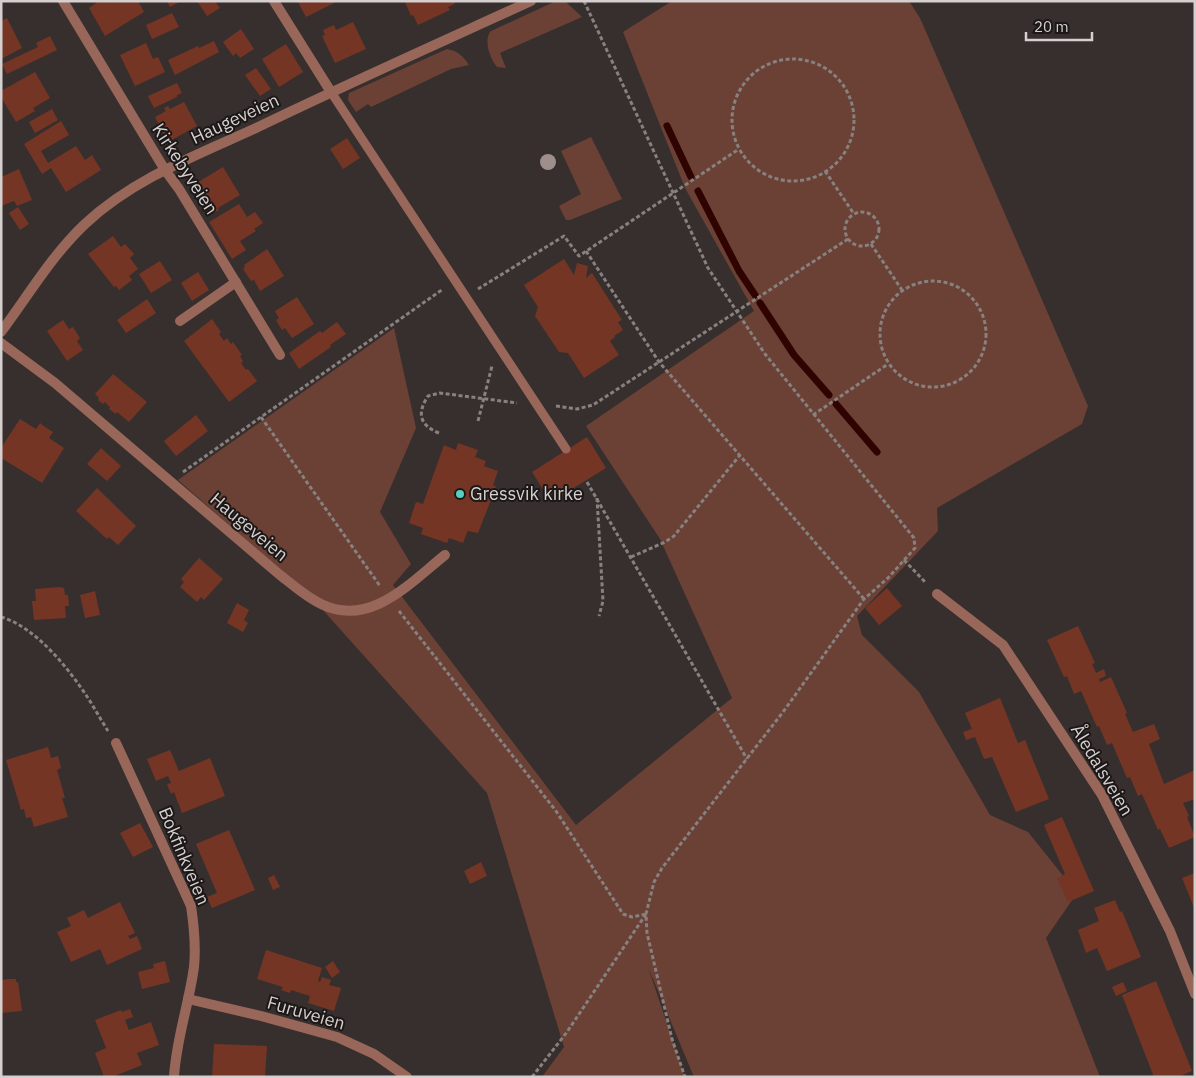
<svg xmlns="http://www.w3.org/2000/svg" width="1196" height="1078" font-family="'IBM Plex Sans',sans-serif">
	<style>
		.green { fill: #6b4035 }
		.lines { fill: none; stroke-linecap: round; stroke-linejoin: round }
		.stream { stroke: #2f0300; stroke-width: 7 }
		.building { fill: #743525 }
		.path { stroke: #87817f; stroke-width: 3; stroke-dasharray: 4 2.5; stroke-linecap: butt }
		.lane { stroke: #99675a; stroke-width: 9 }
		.street { stroke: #99675a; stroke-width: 10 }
		.tree { fill: #9e8f8b }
		.poi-dot { fill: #58cec0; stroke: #1c1817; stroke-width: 2 }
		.labels { text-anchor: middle; stroke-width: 4; stroke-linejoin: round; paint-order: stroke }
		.street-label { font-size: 18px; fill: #d5d0cf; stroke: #1c1817 }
		.poi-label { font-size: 18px; fill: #d5d0cf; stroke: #1c1817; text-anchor: start }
	</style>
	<rect width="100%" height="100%" fill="#372f2d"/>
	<g class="green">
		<path d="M556,1H565L582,17L500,53L506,68L497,67C490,59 483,39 491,31Z"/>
		<path d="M672,1H909L920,18L1088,406L1082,424L937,508L938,531L857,616L862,635L919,692L990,815L1028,832L1077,893L1046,938L1100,1077H694L648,967L685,1077H542L564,1047L487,793L313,599L178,480L394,328L416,428L380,512L411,564L393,585L576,825L732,698L660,539L586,426L754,311L685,188L623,32Z"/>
		<path d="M447,49C458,51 463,56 469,65L451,69L371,107L368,104L356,112L348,100L349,93Z"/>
		<path d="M591,137L622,199L570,220H566L559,206L581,194L561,151Z"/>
	</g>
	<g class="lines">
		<g class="stream">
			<path d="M667,126L691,177"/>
			<path d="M698,191L739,271L755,295"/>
			<path d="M760,303L794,355L829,395"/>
			<path d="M836,404L877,452"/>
		</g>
	</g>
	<g class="building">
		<path d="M99,1H116L117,3L120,1H138L144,12L105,36L89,8Z"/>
		<path d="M167,1H181L170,7Z"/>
		<path d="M197,1H215L220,8L207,16Z"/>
		<path d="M338,1L306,17L298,2L299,1Z"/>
		<path d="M407,1H454L455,4L448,7L450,10L418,25L413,15L411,16L405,2Z"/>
		<path d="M172,13L179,27L152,39L146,25Z"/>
		<path d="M7,18L22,48L1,59V21Z"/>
		<path d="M353,22L366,49L335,63L322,36L325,35L323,30L334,25L336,30Z"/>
		<path d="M241,29L254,49L240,58L236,53L233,56L223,42Z"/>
		<path d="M50,36L57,50L7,74L2,64L38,47L36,43Z"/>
		<path d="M214,41L219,52L175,75L168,60L198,46L199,48Z"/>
		<path d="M146,43L153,59L158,57L165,72L135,86L120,55Z"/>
		<path d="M286,44L303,72L279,87L262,59Z"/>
		<path d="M256,68L271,89L260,96L245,75Z"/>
		<path d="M35,72L50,98L33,108L35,111L16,122L1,97V91Z"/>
		<path d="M177,83L182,93L177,95V97L154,108L148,96Z"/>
		<path d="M184,102L197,126L168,142L155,117L166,111L164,108L168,106L170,109Z"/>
		<path d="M52,109L58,120L35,133L29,122Z"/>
		<path d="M61,121L69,135L41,151L48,163L76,146L85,160L92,155L101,170L66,192L51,168L42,174L24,144Z"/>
		<path d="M347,138L360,158L343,169L330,149Z"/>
		<path d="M223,167L240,195L218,208L219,210L210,215L209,214L208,215L190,187Z"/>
		<path d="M19,169L32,200L17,206L14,201L1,206V177Z"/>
		<path d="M239,204L247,217L255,212L263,223L254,229L256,231L240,241L246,250L232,259L209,222Z"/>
		<path d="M18,207L29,224L20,230L9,213Z"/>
		<path d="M113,236L121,247L125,244L134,254L130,258L138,269L129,276L132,280L119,290L116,286L114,287L88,254Z"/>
		<path d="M267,249L284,276L260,291L254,280L251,281L243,269L245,267L244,265Z"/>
		<path d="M564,259L574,275L577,263L588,266L586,278L592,273L622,320L618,322L623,330L614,336L615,337L610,341L619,355L584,378L568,353L559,352L535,316L538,307L524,285Z"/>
		<path d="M160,261L172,280L151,293L139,274Z"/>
		<path d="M198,272L209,290L192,301L181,283Z"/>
		<path d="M297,297L314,324L292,338L285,328L282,330L276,320L279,318L275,311Z"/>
		<path d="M147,299L156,313L126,333L117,320Z"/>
		<path d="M212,319L221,332L219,334L224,341L227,338L231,344L233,342L242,355L240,356L243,361L241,363L246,370L248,369L257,381L229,402L184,341Z"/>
		<path d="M63,320L69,329L73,327L80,338L77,341L83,350L67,361L47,331Z"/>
		<path d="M337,322L346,334L330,345L331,347L299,369L289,353L320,331L322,333Z"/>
		<path d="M113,374L147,402L129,422L117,412L116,414L109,409L110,407L105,402L103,404L98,400L99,398L95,394Z"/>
		<path d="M196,415L208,431L176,456L164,441Z"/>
		<path d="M20,419L36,429L40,423L45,427L53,432L49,438L64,448L42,483L1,458V448Z"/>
		<path d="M587,437L606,468L551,502L532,472Z"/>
		<path d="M458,443L478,450L475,457L486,461L484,466L498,471L493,485L496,487L478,533L468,531V530L463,543L449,538L447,543L421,534L423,528L409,523L416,502L423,504L444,445L456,450Z"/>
		<path d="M101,448L121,466L107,481L87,464Z"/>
		<path d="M97,488L136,526L118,545L109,537L107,539L76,511Z"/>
		<path d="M199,558L223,579L204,600L201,597L197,602L180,587L184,582L181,579Z"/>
		<path d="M59,587L64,588L65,595H68L69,606H65L66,618L34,620L32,601H36L35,589Z"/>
		<path d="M887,588L902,606L879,625L865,608Z"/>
		<path d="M95,591L100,615L85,618L80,595Z"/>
		<path d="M237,603L249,610L244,620L248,623L243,632L227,623Z"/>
		<path d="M1078,626L1095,663L1092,664L1096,673L1104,669L1106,676L1099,679L1100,682L1111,677L1127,713L1125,714L1133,732L1154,724L1160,739L1149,744L1164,784L1195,770V799L1183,803L1189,816L1187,817L1195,837L1169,848L1160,829L1158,830L1142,794L1138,796L1130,777L1127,778L1112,743L1107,745L1099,726L1097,727L1081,691L1074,694L1067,676L1064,677L1047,640Z"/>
		<path d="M1000,698L1018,743L1025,740L1049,799L1016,812L992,757L984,759L975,737L966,740L963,732L972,729L965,713Z"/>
		<path d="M48,747L51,758L58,756L61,768L57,770L65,798H62L68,817L34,827L31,817L26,818L24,809L21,810L6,760Z"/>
		<path d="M170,750L179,771L210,758L225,796L182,813L174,792L171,794L167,784L171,783L168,776L156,781L147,759Z"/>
		<path d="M1062,817L1094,891L1068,902L1057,878L1065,874L1044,825Z"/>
		<path d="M140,823L153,847L133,857L120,833Z"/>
		<path d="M229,830L255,890L212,908L207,897L217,893L196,844Z"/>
		<path d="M481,862L487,876L470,884L464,871Z"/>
		<path d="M1195,873V910L1182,878Z"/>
		<path d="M274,875L280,887L273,890L268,878Z"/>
		<path d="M1115,900L1120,912L1122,911L1141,957L1107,971L1097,948L1086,953L1078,930L1099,921L1094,908Z"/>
		<path d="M120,902L135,933L128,936L130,939L137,936L142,949L107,965L100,949L71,962L57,932L71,926L67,918L84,910L88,918Z"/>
		<path d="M266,950L322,968L318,981L320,982L322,977L331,980L329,985L341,988L334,1011L308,1003L310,996L291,990L290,993L281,990L283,987L257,979Z"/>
		<path d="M165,961L170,982L142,989L138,972L154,968L153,964Z"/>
		<path d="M333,961L340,972L332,978L325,967Z"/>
		<path d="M9,979H16V982H18L22,1011L1,1013V980Z"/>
		<path d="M1156,981L1192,1071L1178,1077H1154L1122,995Z"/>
		<path d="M1123,982L1127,991L1116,996L1112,987Z"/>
		<path d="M130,1009L133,1017L125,1020L129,1030L151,1022L159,1045L137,1053L142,1065L112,1077H104L95,1053L106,1048L95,1020L121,1010L122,1012Z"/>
		<path d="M214,1044L267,1046L265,1077H212Z"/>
	</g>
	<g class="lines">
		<g class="path">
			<path d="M584,1L708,268L765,354L914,538L915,548L888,578L864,599L783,712L662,868L654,882L646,914L647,933L672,1039L685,1077"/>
			<circle cx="793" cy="120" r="61"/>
			<path d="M825,171L854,214"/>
			<circle cx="862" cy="229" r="17"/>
			<path d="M871,244L902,290"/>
			<path d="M586,251L659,362L864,599"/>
			<circle cx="933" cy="334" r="53"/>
			<path d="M478,289L564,236L579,256L739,149"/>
			<path d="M556,406L577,409L593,405L848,239"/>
			<path d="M813,415L888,364"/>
			<path d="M261,417L380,586"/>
			<path d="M478,421L492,366"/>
			<path d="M439,433C419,425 417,413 428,396L440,393L517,403"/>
			<path d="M183,472L443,289"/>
			<path d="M587,482L747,759"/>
			<path d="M597,498L603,601L599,616"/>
			<path d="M631,557L665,542L674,536L740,455"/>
			<path d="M904,560L926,583"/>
			<path d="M399,611L556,811L623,914L632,917L646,914"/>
			<path d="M1,617C36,627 69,669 88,698C95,709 101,720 108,731"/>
			<path d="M532,1077L567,1032L646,914"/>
		</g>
		<path class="lane" d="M331,92L566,449"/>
		<g class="street">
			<path d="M63,1L165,170L179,189L280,355"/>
			<path d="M274,1L331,92"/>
			<path d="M180,321L236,282"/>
			<path d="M1,332C28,296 52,255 85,224C133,179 197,155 256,128C347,84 439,43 531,1"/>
			<path d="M1,343L55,383L280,575C293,585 306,597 321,604C370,628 410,583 445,555"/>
			<path d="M937,594L1003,645L1102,795L1170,931L1195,994"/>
			<path d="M116,743L191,906C194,926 196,947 194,967C189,1004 176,1040 174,1077"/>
			<path d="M188,999L261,1016L337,1037L374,1054L407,1077"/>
		</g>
	</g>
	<circle class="tree" cx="548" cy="162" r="8"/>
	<circle class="poi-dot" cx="460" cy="494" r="5"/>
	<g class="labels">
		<g class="street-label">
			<text transform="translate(235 119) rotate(-25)" y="6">Haugeveien</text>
			<text transform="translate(185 169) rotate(57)" y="6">Kirkebyveien</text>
			<text transform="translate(249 527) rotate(40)" y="6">Haugeveien</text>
			<text transform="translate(1102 770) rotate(59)" y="6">Åledalsveien</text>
			<text transform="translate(184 856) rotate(67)" y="6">Bokfinkveien</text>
			<text transform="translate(306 1013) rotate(16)" y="6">Furuveien</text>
		</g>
		<g class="poi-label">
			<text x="470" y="500">Gressvik kirke</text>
		</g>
	</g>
	<rect width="1196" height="1078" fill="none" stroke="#d5d0cf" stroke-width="5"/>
	<path d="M1026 32v8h66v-8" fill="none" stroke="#d5d0cf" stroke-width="2.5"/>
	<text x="1034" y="32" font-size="15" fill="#d5d0cf" stroke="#1c1817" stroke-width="4" paint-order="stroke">20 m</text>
</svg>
